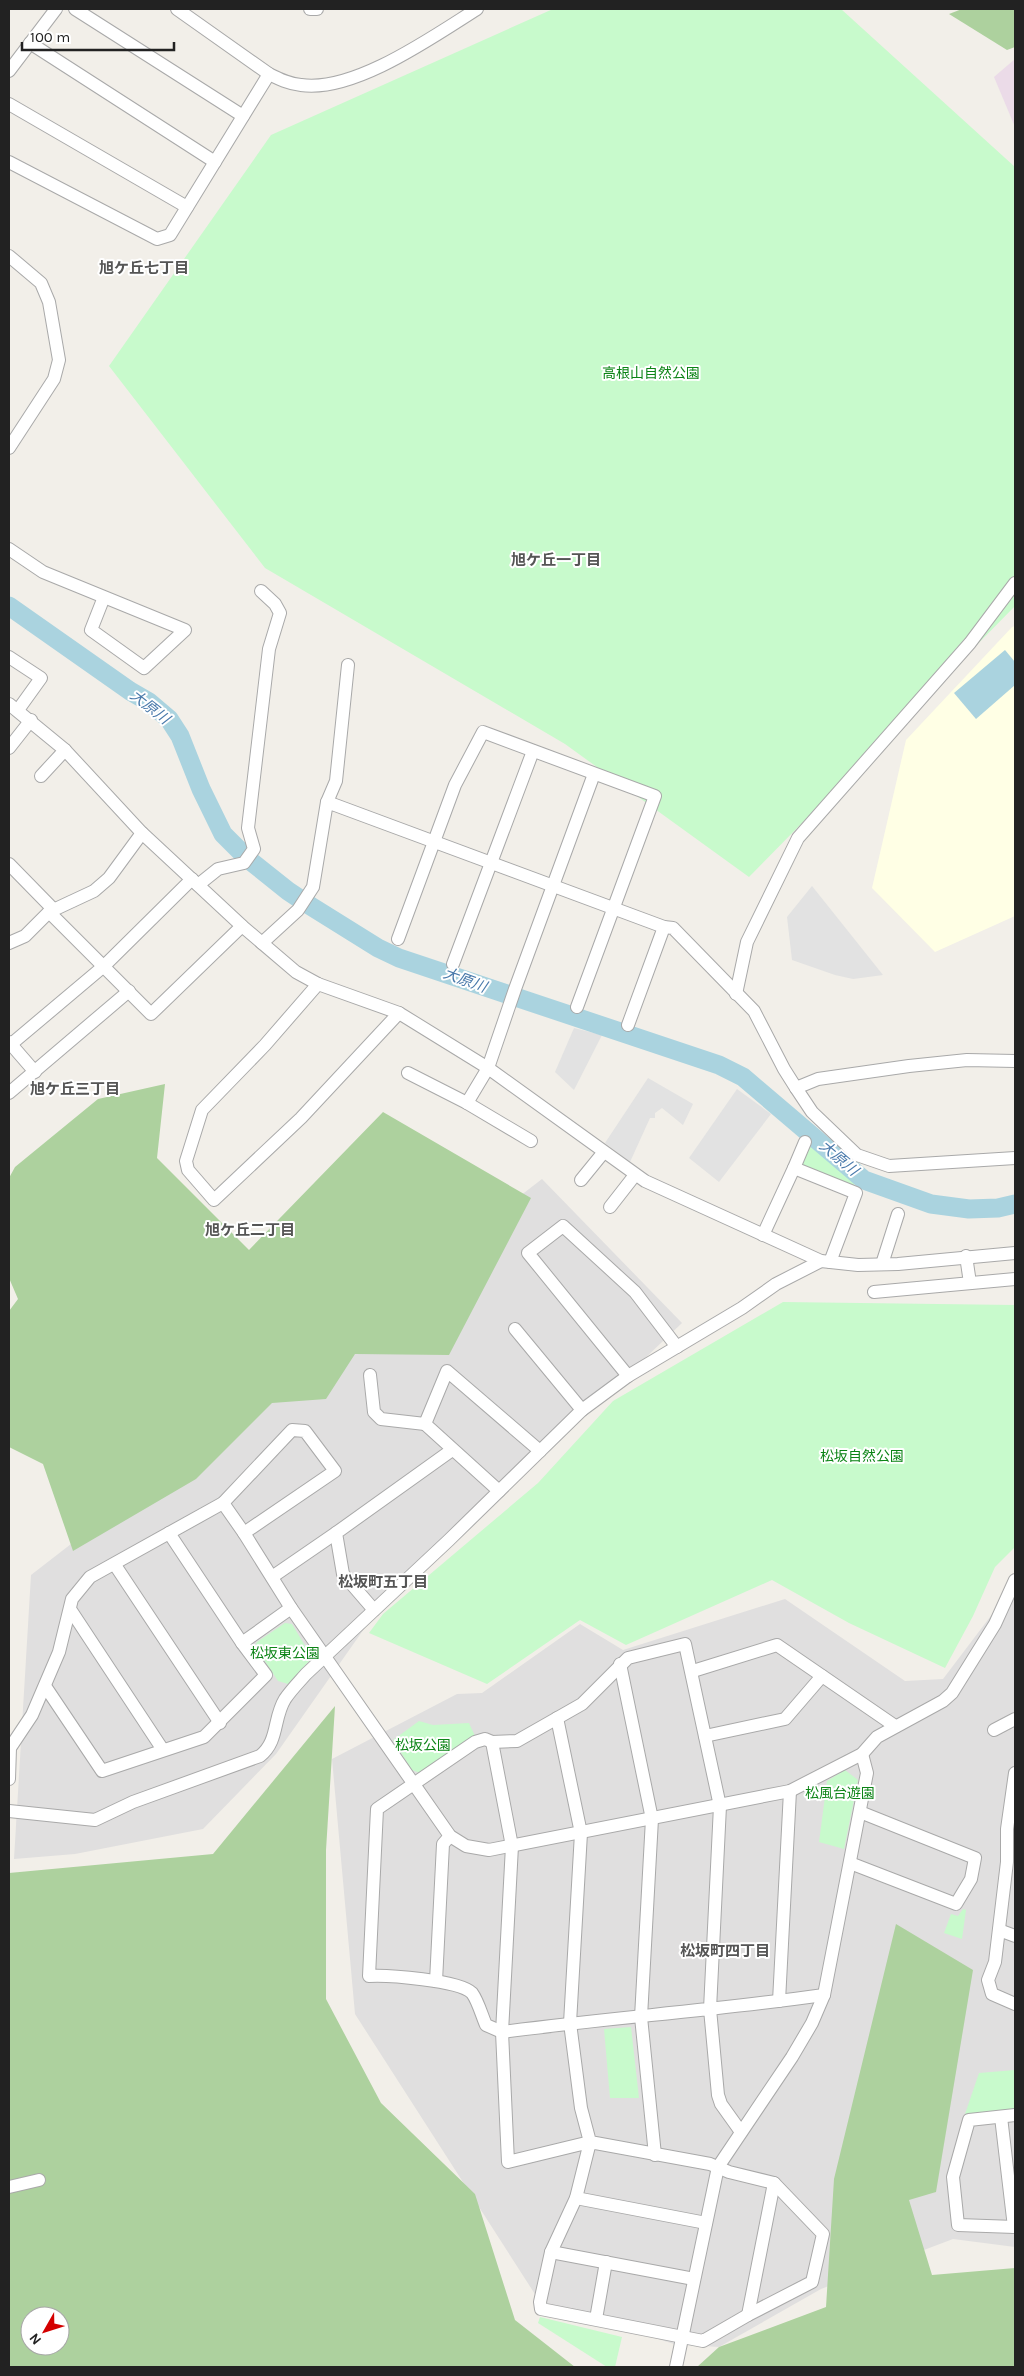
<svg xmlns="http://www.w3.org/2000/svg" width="1024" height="2376" font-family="Karla,'Noto Sans JP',sans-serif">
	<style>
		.residential { fill: #e0dfdf }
		.industrial { fill: #ebdbe8 }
		.education { fill: #ffffe5 }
		.forest { fill: #add19e; fill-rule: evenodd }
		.park { fill: #c8facc }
		.parking { fill: #e2e2e2 }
		.water { fill: #aad3df }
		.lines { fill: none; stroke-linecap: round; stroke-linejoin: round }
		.river { stroke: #aad3df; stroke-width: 19 }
		.minor-casing { stroke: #a9a9a9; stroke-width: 14 }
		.minor { stroke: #fff; stroke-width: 12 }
		.labels { text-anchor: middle; stroke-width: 4; stroke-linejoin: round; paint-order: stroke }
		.park-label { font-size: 14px; fill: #0c8416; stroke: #fff }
		.neighbourhood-label { font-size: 15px; font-weight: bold; fill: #555; stroke: #fff }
		.water-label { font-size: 15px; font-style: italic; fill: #4a7aab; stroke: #fff }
	</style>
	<rect width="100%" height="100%" fill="#f2efe9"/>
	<g class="residential">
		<path d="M542,1179L682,1323L371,1619L276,1754L203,1829L75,1854L14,1859L31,1575Z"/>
		<path d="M1015,1584V2247L953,2239L821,2289L719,2347L674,2344L540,2302L355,2014L332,1759L457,1694L482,1693L580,1624L623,1650L785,1599L905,1681L943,1679Z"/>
	</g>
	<path class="industrial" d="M1015,59V127L994,77Z"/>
	<path class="education" d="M1015,626V916L935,952L872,888L906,740L1012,627Z"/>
	<g class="forest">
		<path d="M962,9H1015V47L1007,50L949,14Z"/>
		<path d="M165,1084L157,1158L249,1250L383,1112L531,1198L449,1355L355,1354L326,1399L272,1403L196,1479L73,1551L43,1464L9,1447V1311L18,1299L9,1278V1178L15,1167L98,1099Z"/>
		<path d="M335,1706L326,1850V1999L381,2103L475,2194L515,2320L575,2367H9V1873L213,1854ZM30,2316H60V2346H30Z"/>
		<path d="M896,1924L973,1970L936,2192L909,2200L932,2275L1015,2268V2367H697L719,2347L826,2307L834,2179Z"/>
	</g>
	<g class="park">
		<path d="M553,9H841L1015,167V606L749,877L565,744L265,568L109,366L271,135Z"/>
		<path d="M808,1143L853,1181L855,1186L801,1168Z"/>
		<path d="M783,1302L1015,1305V1547L995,1567L973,1616L945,1668L849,1623L772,1580L626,1645L580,1620L487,1684L369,1633L383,1614L538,1483L613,1401Z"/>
		<path d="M285,1623L292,1624L310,1654V1660L288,1684L278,1681L255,1646L257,1642Z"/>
		<path d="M419,1721L433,1725L469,1723L475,1736L420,1773L412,1770L393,1740Z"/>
		<path d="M845,1770L858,1780L844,1849L819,1842L827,1781Z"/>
		<path d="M963,1909L966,1910L962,1939L944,1933L951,1914L958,1916Z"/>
		<path d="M631,2027L639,2098H610L604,2029Z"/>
		<path d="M1015,2070V2109L965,2114L979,2073Z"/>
		<path d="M540,2317L622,2337L615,2367H607L538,2323Z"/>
	</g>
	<g class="parking">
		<path d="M812,886L883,975L853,979L835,975L792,960L787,917Z"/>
		<path d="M574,1028L602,1035L574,1090L555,1072Z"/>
		<path d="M648,1078L693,1104L683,1125L662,1108L655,1113V1118H650L630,1162L605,1143Z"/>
		<path d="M737,1089L771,1114L719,1182L689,1158Z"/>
	</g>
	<path class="water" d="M1005,650L1015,662V685L976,719L954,693Z"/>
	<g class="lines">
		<path class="river" d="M9,606L130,691L149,702L169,719L180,736L201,789L223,834L248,859L288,891L309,905L378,948L399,958L719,1065L743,1077L864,1180L931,1204L969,1209L998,1208L1015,1204"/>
		<defs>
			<g id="minor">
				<path d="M75,9L243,116"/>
				<path d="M177,9L269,74C279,79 289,84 301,85C354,93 434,36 477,9"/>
				<path d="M310,9H317"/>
				<path d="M30,43L215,162"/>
				<path d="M9,71L56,9"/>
				<path d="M9,104L187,207"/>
				<path d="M9,162L157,239L170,235L269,74"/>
				<path d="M9,256L41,283L49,302L59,360L54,379L9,448"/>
				<path d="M9,549L43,572L185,630L144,668L91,630L104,597"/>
				<path d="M9,657L41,678L18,710"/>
				<path d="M9,704L65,750L142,833L242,926L296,972L318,984L399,1013L488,1068L645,1181L821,1261L858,1265L898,1264L1015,1253"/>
				<path d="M9,748L31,720"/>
				<path d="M41,776L65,750"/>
				<path d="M327,802L336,781L348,665"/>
				<path d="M9,864L54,910"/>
				<path d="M198,885L218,869L244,863L254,849L248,828L269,649L280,613L275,604L261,591"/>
				<path d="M49,912L151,1014L242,926"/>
				<path d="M398,939L455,785L483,732L655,796L577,1007"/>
				<path d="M9,943L25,936L49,912L94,891L109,878L142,833"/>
				<path d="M262,943L298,910L313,887L327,802L664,927L673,928L754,1011L784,1069L796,1088L818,1079L909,1066L967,1060L1015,1061"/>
				<path d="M453,964L533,751"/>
				<path d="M318,984L265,1045L202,1110L186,1161L188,1170L214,1200L301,1118L399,1013"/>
				<path d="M736,994L747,942L798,838L970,643L1015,583"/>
				<path d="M628,1025L664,927"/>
				<path d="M9,1042L35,1072"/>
				<path d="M9,1046L104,966L192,879"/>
				<path d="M408,1073L467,1103L531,1141"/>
				<path d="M796,1088L812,1112L857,1155L889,1166L1015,1158"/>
				<path d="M9,1093L129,991"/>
				<path d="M467,1103L488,1068L515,989L594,774"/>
				<path d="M794,1168L805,1142"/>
				<path d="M581,1180L603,1153"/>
				<path d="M610,1207L635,1175"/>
				<path d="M763,1235L794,1168L856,1193L830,1262"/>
				<path d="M966,1256L970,1283"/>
				<path d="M882,1264L898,1214"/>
				<path d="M874,1292L1015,1279"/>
				<path d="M515,1329L582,1410"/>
				<path d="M370,1375L374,1412L381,1419L425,1424"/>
				<path d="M628,1376L528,1253L563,1226L635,1292L677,1347"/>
				<path d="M499,1491L425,1424L447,1371L540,1451"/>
				<path d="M223,1503L244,1533L291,1608L450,1836L466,1846L489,1850L790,1791L862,1754L877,1737L943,1701L952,1693L995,1624L1015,1580"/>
				<path d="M115,1565L220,1723"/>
				<path d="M272,1577L336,1533"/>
				<path d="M70,1609L163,1750"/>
				<path d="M374,1610L343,1574L336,1533L452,1450"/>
				<path d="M242,1643L291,1608"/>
				<path d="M620,1664L652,1819L641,2017L655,2155"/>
				<path d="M693,1671L777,1645L895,1726"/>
				<path d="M45,1686L102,1771L204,1737L266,1675L242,1643L169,1533"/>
				<path d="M994,1730L1015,1719"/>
				<path d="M705,1736L785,1719L822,1676"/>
				<path d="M492,1742L512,1846L502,2032L508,2162L590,2142L710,2164L729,2172L774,2183L823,2234L812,2282L748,2315L703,2341L541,2309L540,2302L551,2252L576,2198L590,2142L581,2108L570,2023L581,1833L557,1718"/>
				<path d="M1015,1773L1007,1829V1862L995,1962L988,1980L992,1994L1015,2004"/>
				<path d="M9,1779L10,1748L32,1715L59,1652L72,1599L90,1577L223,1503L292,1430L305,1431L335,1471L244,1533"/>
				<path d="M9,1811L95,1820L133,1802L260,1756C279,1741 273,1718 285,1699C291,1690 299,1682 306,1674L449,1540L582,1410L628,1376L742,1308L776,1284L821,1261"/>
				<path d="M850,1863L956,1904L971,1879L975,1858L860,1812"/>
				<path d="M999,1930L1015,1936"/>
				<path d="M436,1981L443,1844L450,1836"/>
				<path d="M779,2001L790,1791"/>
				<path d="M1015,2115L969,2120L953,2177L958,2225L1015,2227"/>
				<path d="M1001,2117L1014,2227"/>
				<path d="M741,2132L721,2104L718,2095L710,2009L720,1806L685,1644L628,1658L582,1704L517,1741L492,1742L485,1739L475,1742L377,1809L369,1976C387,1975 459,1980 472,1993C478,2001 482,2016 486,2025L502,2032C609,2018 717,2010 824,1995"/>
				<path d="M9,2187L39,2180"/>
				<path d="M576,2198L706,2223"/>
				<path d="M551,2252L694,2279"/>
				<path d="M748,2315L774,2183"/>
				<path d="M596,2319L606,2262"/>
				<path d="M676,2367L718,2167L792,2057L812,2023L824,1995L867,1773L862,1754"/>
			</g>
		</defs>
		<use href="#minor" class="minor-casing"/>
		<use href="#minor" class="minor"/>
	</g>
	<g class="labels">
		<g class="park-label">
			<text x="651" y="378">高根山自然公園</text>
			<text x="862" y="1461">松坂自然公園</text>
			<text x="285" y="1658">松坂東公園</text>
			<text x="423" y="1750">松坂公園</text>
			<text x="840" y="1798">松風台遊園</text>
		</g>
		<g class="neighbourhood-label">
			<text x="144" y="273">旭ケ丘七丁目</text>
			<text x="556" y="565">旭ケ丘一丁目</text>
			<text x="75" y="1094">旭ケ丘三丁目</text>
			<text x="250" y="1235">旭ケ丘二丁目</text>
			<text x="383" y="1587">松坂町五丁目</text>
			<text x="725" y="1956">松坂町四丁目</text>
		</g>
		<g class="water-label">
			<text transform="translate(150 707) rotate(38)" y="5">大原川</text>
			<text transform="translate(465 980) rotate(20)" y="5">大原川</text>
			<text transform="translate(839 1158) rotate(40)" y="5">大原川</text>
		</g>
	</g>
	<rect width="1024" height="2376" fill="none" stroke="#222222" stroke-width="20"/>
	<g transform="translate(45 2331) rotate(231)"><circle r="24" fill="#ffffff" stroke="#a7a7a7"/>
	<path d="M0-4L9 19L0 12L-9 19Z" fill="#d40000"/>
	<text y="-8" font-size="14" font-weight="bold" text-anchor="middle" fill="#222222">N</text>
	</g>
	<path d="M22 42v8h152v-8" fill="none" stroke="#222222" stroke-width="2.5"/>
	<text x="30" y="42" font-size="15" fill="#222222" stroke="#ffffff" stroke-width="4" paint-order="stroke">100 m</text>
</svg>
